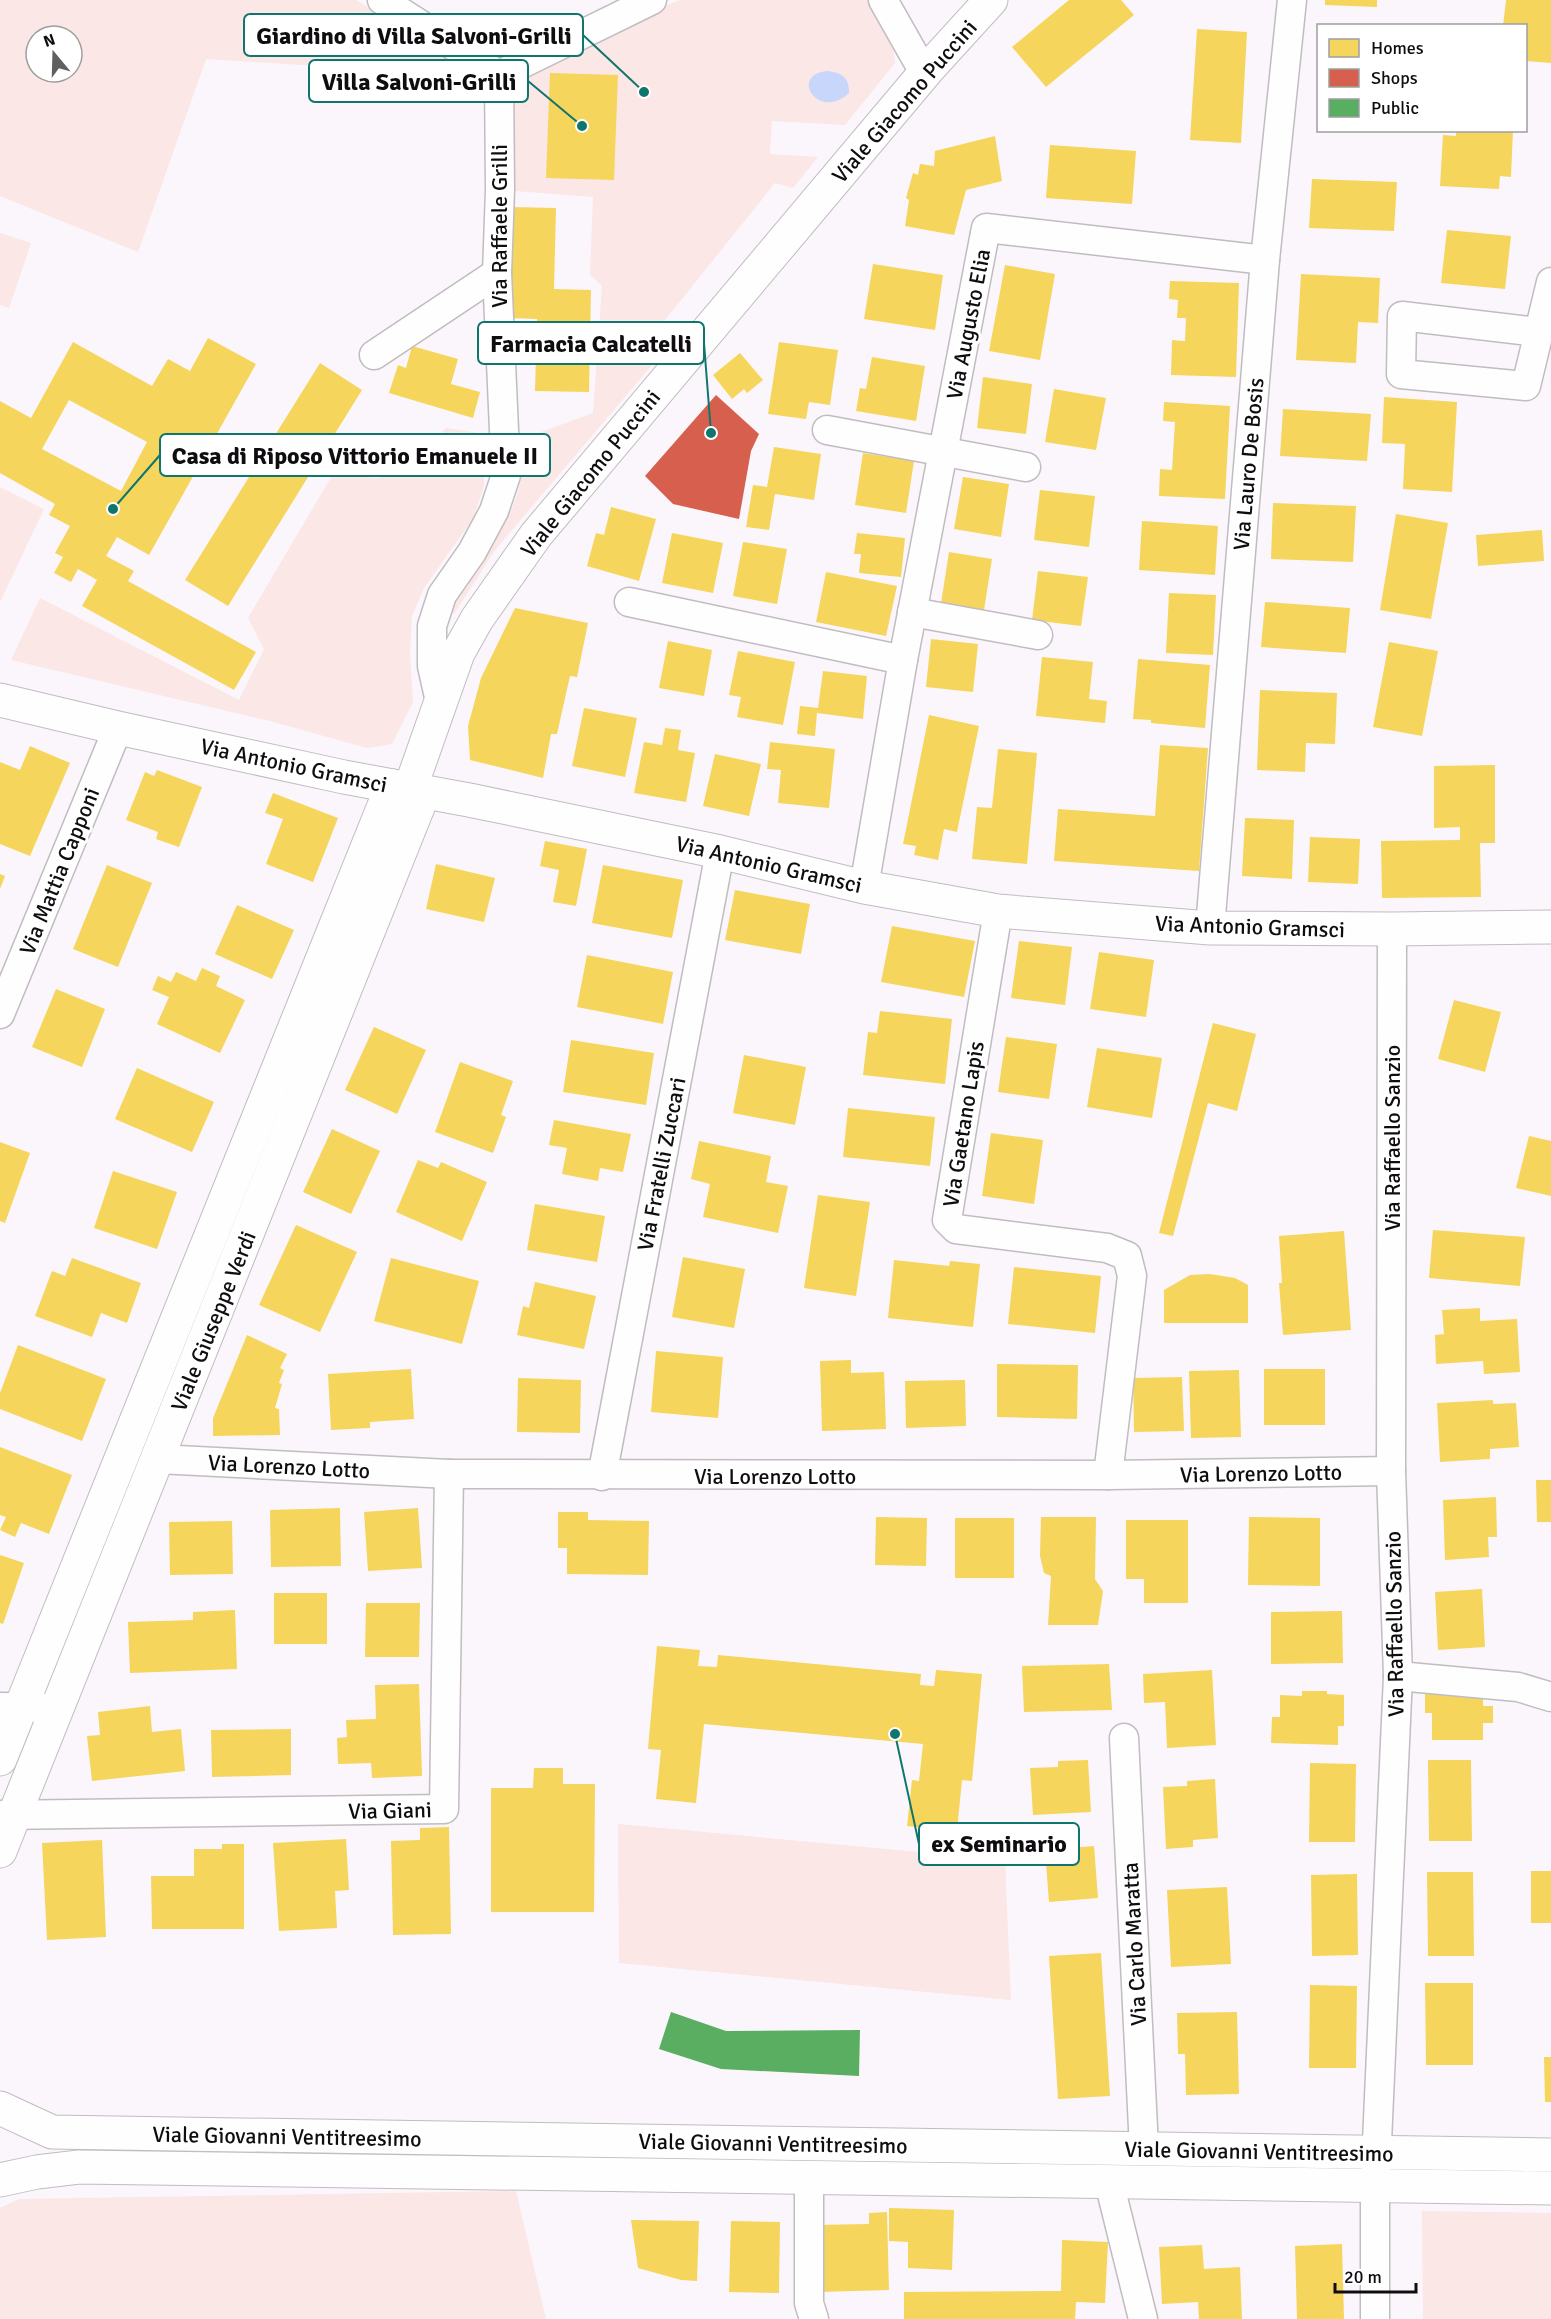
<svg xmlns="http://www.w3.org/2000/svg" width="1551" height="2319" font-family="Signika,sans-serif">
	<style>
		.green { fill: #fae7e6; fill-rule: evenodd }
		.water { fill: #c9d6fc }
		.homes { fill: #f6d55c; fill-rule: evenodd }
		.shops { fill: #d6604d }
		.public { fill: #5aae61 }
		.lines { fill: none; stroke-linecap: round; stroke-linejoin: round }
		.street-casing { stroke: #c0bcc0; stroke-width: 31 }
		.secondary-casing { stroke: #c0bcc0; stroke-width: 35 }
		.street { stroke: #fefefe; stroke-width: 28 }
		.secondary { stroke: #fefefe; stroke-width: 33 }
		.labels { text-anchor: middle; stroke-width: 6; stroke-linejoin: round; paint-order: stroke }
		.street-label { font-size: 22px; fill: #100d10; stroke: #fff }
		.leader { fill: none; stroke: #0f766e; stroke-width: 2 }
		.callout-dot { fill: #0f766e; stroke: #fff; stroke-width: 2 }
		.callout { fill: #fff; stroke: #0f766e; stroke-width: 2 }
		.callout-label { font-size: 24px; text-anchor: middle; font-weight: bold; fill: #100d10 }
	</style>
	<rect width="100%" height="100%" fill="#fbf6fb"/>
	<g class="green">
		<path d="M0,0H356L480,76L206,59L138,252L0,196ZM36,36H72V72H36Z"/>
		<path d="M680,0H870L892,41L895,63L845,125L772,121L770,154L818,157L793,188L775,183L649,340L658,358L496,549L454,614L449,608C470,575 504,532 517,495C523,477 523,458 522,439L593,413L602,286L590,275L593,197L500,190L499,75Z"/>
		<path d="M0,233L31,243L9,308L0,305Z"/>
		<path d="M446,428L486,434L484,487L472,520L424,588L412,616L410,653L413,702L392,744L367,748L270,721L11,660L40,598L239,700L264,649L248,618L333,474L378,478L418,458Z"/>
		<path d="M0,487L44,509L0,602Z"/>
		<path d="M618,1824L1005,1860L1011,2000L619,1963Z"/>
		<path d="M516,2191L546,2319H0V2208L19,2199Z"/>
		<path d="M1422,2211L1551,2213V2319H1423Z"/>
	</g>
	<path class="water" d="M828,71C843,73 849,78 849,93C818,122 788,74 828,71Z"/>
	<g class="homes">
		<path d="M1069,0H1121L1134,15L1046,87L1012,47Z"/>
		<path d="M1325,0H1377V7L1325,5Z"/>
		<path d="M1506,0H1551V63L1526,61V26H1503Z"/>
		<path d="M1197,29L1247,32L1241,143L1190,140Z"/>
		<path d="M550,73L618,75L614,180L546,178Z"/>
		<path d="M1456,130H1513L1511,177L1500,176L1499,189L1440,186L1443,135L1456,136Z"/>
		<path d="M995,136L1002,181L966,190L954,235L905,226L909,200L906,198L913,173L918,175L920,164L934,166L935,151Z"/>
		<path d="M1050,145L1136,151L1132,204L1046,198Z"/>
		<path d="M1312,179L1397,182L1394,231L1309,228Z"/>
		<path d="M512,207L556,208L554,289L591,290L589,392L535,391L537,319L509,318Z"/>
		<path d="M1447,230L1511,236L1505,289L1441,283Z"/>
		<path d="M873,264L943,275L935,330L864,319Z"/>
		<path d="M1005,265L1055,274L1040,360L989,351Z"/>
		<path d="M1301,274L1380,278L1378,323L1358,322L1356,363L1296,360Z"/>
		<path d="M1170,281L1239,283L1236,377L1171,375L1172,340L1185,341L1186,318H1177L1178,300L1169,299Z"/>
		<path d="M208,338L256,364L149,555L117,537L106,556L134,571L128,581L256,652L234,690L82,606L97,580L78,569L71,582L54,573L63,557L55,553L70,526L49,515L55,504L0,473V401L31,418L73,342L152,386L168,359L190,371ZM69,400L147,442L121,491L42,449Z"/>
		<path d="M779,342L838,350L830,405L809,402L806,419L768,414Z"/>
		<path d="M412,346L458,359L451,384L480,392L473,418L389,393L398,365L406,368Z"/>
		<path d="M740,353L763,380L747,393L744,389L732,399L713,375Z"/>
		<path d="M872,357L925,366L916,421L856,411L860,388L866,389Z"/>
		<path d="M320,363L362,390L228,606L185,580Z"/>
		<path d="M983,377L1032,384L1026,434L977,428Z"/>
		<path d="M1054,389L1106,398L1096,450L1045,442Z"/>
		<path d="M1384,397L1457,402L1452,492L1403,489L1405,444L1382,443Z"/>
		<path d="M1164,402L1230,406L1225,499L1159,496L1160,469L1172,470L1175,422L1163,421Z"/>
		<path d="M1283,409L1371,414L1367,461L1280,456Z"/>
		<path d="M774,447L821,454L814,500L775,494L769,530L746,527L753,485L767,487Z"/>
		<path d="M863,453L914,461L906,513L855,505Z"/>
		<path d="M963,477L1009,484L1001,537L954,529Z"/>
		<path d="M1040,490L1095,496L1089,547L1034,540Z"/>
		<path d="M1273,503L1356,506L1353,562L1271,559Z"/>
		<path d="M611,507L656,519L639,581L587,566L596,533L604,535Z"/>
		<path d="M1396,514L1448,523L1431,619L1380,610Z"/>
		<path d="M1142,521L1218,526L1215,575L1139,570Z"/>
		<path d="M1542,530L1544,561L1478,566L1476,535Z"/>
		<path d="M672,533L723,543L713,593L662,583Z"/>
		<path d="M857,533L905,538L901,577L859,573L861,554H854Z"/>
		<path d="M743,542L787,549L777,604L733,596Z"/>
		<path d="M949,552L992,559L984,610L941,603Z"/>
		<path d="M1038,571L1088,577L1081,626L1032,620Z"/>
		<path d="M826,572L897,586L886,636L816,622Z"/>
		<path d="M1169,593L1216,595L1213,655L1166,653Z"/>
		<path d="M1265,602L1350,608L1346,653L1261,647Z"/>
		<path d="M515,608L588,623L577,677L570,676L557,734H551L543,778L470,760L468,726L481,678Z"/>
		<path d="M931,639L978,644L973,692L926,687Z"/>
		<path d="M668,641L712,650L704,696L659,688Z"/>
		<path d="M1389,642L1438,651L1422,736L1373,727Z"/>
		<path d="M738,651L795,662L783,725L737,717L741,697L729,695Z"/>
		<path d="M1042,657L1093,662L1089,699L1107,701L1105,723L1036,716Z"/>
		<path d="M1138,659L1210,665L1205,728L1151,723V720L1133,719Z"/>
		<path d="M823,671L867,676L863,719L817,713L815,736L797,734L800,706L818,708Z"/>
		<path d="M1260,690L1337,693L1335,744L1306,743L1305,772L1257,770Z"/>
		<path d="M584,708L637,718L625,777L572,766Z"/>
		<path d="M929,715L979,726L957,832L944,829L938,860L914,855L916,846L903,844Z"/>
		<path d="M665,728L681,730L678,750L695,753L686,802L634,793L644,742L662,745Z"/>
		<path d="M770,742L835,749L829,808L778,803L781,770L767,769Z"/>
		<path d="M1160,745L1208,748L1199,871L1054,861L1058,809L1155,816Z"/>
		<path d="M30,746L70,763L30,856L0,844V762L20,770Z"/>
		<path d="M998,749L1037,753L1027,864L972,859L977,807L992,808Z"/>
		<path d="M715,754L761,764L749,816L703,806Z"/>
		<path d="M1495,765V843H1480L1481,897L1382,898L1381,841L1460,840V827L1434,828V766Z"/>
		<path d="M157,770L202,787L179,847L156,839L158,832L126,820L145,772L154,776Z"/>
		<path d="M273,793L338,818L313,882L266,864L283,819L265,813Z"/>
		<path d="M1245,818L1294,820L1292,879L1242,876Z"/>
		<path d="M1310,837L1360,839L1358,884L1308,882Z"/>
		<path d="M545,841L587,849L576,906L553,902L559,870L540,866Z"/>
		<path d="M436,864L495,878L484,922L426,909Z"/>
		<path d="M107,865L152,883L118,967L73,949Z"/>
		<path d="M603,865L683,880L672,938L592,923Z"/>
		<path d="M0,874L5,876L0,889Z"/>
		<path d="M735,890L810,904L801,954L725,940Z"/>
		<path d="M237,905L294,930L272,979L215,954Z"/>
		<path d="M892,926L975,941L964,997L881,982Z"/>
		<path d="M1019,941L1072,947L1065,1005L1011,998Z"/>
		<path d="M1099,952L1154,960L1146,1017L1090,1009Z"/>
		<path d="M587,955L673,972L663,1024L577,1007Z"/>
		<path d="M202,968L220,976L216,986L245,1000L220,1053L157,1024L169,997L152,990L158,976L171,982L176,972L196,981Z"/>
		<path d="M56,989L105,1009L82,1067L32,1047Z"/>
		<path d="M1454,1000L1501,1012L1485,1072L1438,1059Z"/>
		<path d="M880,1011L952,1019L945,1084L863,1075L868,1032L877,1033Z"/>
		<path d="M1213,1023L1256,1034L1237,1111L1208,1103L1173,1236L1159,1233Z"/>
		<path d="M374,1027L426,1050L397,1114L345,1090Z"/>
		<path d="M1006,1037L1057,1044L1049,1099L998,1092Z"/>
		<path d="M571,1040L654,1053L646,1105L563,1092Z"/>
		<path d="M1097,1048L1162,1058L1152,1118L1087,1107Z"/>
		<path d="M744,1055L806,1067L795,1125L733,1113Z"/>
		<path d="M460,1062L513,1081L501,1115L506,1117L493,1153L435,1132Z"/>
		<path d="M137,1068L214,1102L192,1152L115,1119Z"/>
		<path d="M848,1108L935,1117L930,1166L843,1157Z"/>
		<path d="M554,1120L631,1134L623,1172L600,1168L598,1181L562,1174L567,1148L549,1145Z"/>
		<path d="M332,1129L380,1151L351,1214L303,1192Z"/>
		<path d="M991,1133L1043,1140L1034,1204L982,1196Z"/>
		<path d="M1529,1136L1551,1141V1196L1516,1188Z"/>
		<path d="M699,1141L771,1156L766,1182L788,1186L778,1233L703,1217L710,1184L691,1179Z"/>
		<path d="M0,1142L30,1153L5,1223L0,1221Z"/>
		<path d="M418,1160L438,1168L441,1162L487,1182L462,1241L396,1212Z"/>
		<path d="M113,1171L177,1192L157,1249L94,1228Z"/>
		<path d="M818,1195L870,1202L856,1296L804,1288Z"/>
		<path d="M535,1204L605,1216L597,1262L527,1250Z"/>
		<path d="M296,1225L357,1252L320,1332L259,1305Z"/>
		<path d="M1433,1230L1525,1237L1520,1286L1429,1278Z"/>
		<path d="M1344,1231L1351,1330L1283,1335L1279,1283H1282L1279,1236Z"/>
		<path d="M683,1257L745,1269L734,1328L672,1317Z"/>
		<path d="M72,1258L141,1283L127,1323L101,1313L92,1337L35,1316L52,1271L65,1276Z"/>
		<path d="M391,1258L479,1281L462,1344L374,1321Z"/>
		<path d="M894,1260L949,1266L950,1261L980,1264L973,1327L888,1318Z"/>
		<path d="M1014,1267L1101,1276L1095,1333L1008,1324Z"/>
		<path d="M1210,1274L1235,1278L1248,1285V1323H1164V1290L1190,1275Z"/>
		<path d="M535,1282L596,1296L584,1349L517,1335L523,1306L529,1308Z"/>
		<path d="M1480,1308V1321L1517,1319L1520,1372L1484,1374L1483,1361L1436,1364L1435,1335L1444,1334L1442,1310Z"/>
		<path d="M247,1335L287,1354L280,1368L284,1370L279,1383L282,1384L275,1408L279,1409L280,1435L213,1436V1418Z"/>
		<path d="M18,1345L106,1379L82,1441L0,1409V1393Z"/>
		<path d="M656,1351L723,1357L718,1418L651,1412Z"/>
		<path d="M851,1360V1373L884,1372L886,1429L822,1431L820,1361Z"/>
		<path d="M997,1364L1078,1365L1077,1419L997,1417Z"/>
		<path d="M411,1369L414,1419L370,1422V1428L331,1430L328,1374Z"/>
		<rect x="1264" y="1369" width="61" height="56"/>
		<path d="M1239,1370L1241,1437L1191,1438L1189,1371Z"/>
		<path d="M1182,1377L1184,1431L1134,1432L1133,1378Z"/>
		<path d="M518,1378L581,1380L580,1433L517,1432Z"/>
		<path d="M965,1380L966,1426L906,1428L905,1381Z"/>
		<path d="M1493,1400V1404L1516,1403L1519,1447L1490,1449V1459L1440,1462L1437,1403Z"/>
		<path d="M0,1447L72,1475L49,1534L21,1523L15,1537L0,1530L6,1517L0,1515Z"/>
		<path d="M1536,1480H1551V1522H1537Z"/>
		<path d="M1496,1497L1497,1537H1488L1489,1557L1445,1560L1443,1500Z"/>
		<path d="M340,1508L341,1566L271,1567L270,1510Z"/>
		<path d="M418,1508L422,1568L368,1571L364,1512Z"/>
		<path d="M558,1512H588V1520L649,1521L648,1575L567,1574V1548H558Z"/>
		<path d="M876,1517L927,1518L926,1566L875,1565Z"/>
		<path d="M1041,1517H1096L1095,1579L1103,1591L1098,1625H1048L1051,1576L1044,1573L1040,1556Z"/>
		<path d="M1249,1517L1320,1518V1586L1248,1585Z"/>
		<rect x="955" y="1518" width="59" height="60"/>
		<path d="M1126,1520H1188V1603H1144V1579H1126Z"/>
		<path d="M232,1521L233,1574L170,1575L169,1522Z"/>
		<path d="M0,1555L24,1563L3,1624L0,1623Z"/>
		<path d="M1482,1589L1485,1647L1438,1650L1435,1592Z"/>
		<rect x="274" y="1593" width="53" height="51"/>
		<path d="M366,1603H420L419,1657H365Z"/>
		<path d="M235,1610L237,1669L130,1673L128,1622L193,1620V1612Z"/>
		<path d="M1342,1611L1343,1663L1271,1664V1612Z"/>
		<path d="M657,1646L700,1650L698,1666L717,1667L718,1655L921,1674L920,1685L934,1686L936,1670L982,1674L972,1781L962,1780L957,1831L907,1826L912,1780L919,1781L923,1744L704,1724L696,1803L656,1799L661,1750L648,1749Z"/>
		<path d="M1109,1664L1112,1710L1024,1712L1022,1666Z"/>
		<path d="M1212,1670L1216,1745L1167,1748L1165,1702L1144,1703L1143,1674Z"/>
		<path d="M419,1684L422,1776L372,1778L371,1763L338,1764L337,1738L347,1737L346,1720L376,1719L375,1685Z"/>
		<path d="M1483,1687V1706H1493V1723H1483V1740H1432V1713H1425V1688Z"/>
		<path d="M1302,1691H1327V1694L1344,1695V1726H1338V1745L1271,1743L1272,1717H1280V1695L1302,1696Z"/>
		<path d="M150,1706L152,1732L181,1729L185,1771L92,1781L87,1736L100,1735L98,1712Z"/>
		<path d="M291,1729V1775L212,1777L211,1730Z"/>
		<path d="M1088,1760L1091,1812L1033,1815L1030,1768L1058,1767V1761Z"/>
		<path d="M1428,1760H1471L1472,1841H1429Z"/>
		<path d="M1310,1763L1356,1764L1355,1842H1309Z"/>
		<path d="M534,1768H563V1784H595L594,1912H491V1788H533Z"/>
		<path d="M1215,1779L1218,1838L1193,1840V1847L1166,1849L1163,1787L1187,1786V1781Z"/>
		<path d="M449,1827L451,1934L393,1935L391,1841L420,1840V1828Z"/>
		<path d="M346,1839L349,1890L335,1891L337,1928L279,1931L273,1843Z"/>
		<path d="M102,1840L106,1937L47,1940L42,1843Z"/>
		<path d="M222,1844H244V1929H152L151,1876H194V1849H222Z"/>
		<path d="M1094,1846L1098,1898L1049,1902L1045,1850Z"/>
		<rect x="1531" y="1871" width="20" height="52"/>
		<path d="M1427,1872H1473L1474,1956H1428Z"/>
		<path d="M1357,1874L1358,1955L1312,1956L1311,1875Z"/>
		<path d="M1227,1887L1231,1964L1171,1967L1167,1890Z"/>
		<path d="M1101,1953L1110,2096L1058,2099L1049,1956Z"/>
		<path d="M1425,1983H1473V2065H1426Z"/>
		<path d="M1310,1985L1357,1986L1356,2068H1309Z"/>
		<path d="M1237,2012L1239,2094L1186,2095L1185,2054H1178L1177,2013Z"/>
		<path d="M1544,2057H1551V2102H1545Z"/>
		<path d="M889,2208L954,2210L952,2270L908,2268V2242L889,2241Z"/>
		<path d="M887,2212L889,2290L818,2292L816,2225L869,2224V2213Z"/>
		<path d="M631,2220L699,2221L697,2281L681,2280L638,2268Z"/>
		<path d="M731,2221L780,2222L779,2293L729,2292Z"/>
		<path d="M1062,2240L1108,2242L1105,2303L1076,2302L1075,2319H904V2292L1061,2291Z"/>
		<path d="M1342,2244L1344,2319H1297L1295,2246Z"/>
		<path d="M1202,2245L1204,2269L1240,2267L1242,2319H1199L1198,2302L1162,2304L1159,2247Z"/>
	</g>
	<path class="shops" d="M716,395L759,434L751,451L739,519L673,504L645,476Z"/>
	<path class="public" d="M671,2012L726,2031L860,2030L859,2076L721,2069L659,2049Z"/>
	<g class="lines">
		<defs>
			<g id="street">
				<path d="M382,0L499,75"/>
				<path d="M883,0L925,74"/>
				<path d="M1538,332L1402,316L1401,374L1526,386L1551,282"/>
				<path d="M374,355L497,273"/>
				<path d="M827,430L1026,467"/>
				<path d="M629,602L903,660"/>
				<path d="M912,612L1038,635"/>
				<path d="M441,706L432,666V626L442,595L472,552L494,511L506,475L497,273L500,190L499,75L652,0"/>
				<path d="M864,887L903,660L986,228L1265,260"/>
				<path d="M998,911L947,1220L956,1229L1107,1248L1127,1256L1132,1276L1108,1475"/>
				<path d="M1210,928L1265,260L1292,0"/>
				<path d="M0,1014L118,728"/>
				<path d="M158,1459L449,1474L1108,1475L1391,1471"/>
				<path d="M602,1476L720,852"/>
				<path d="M1398,1676L1518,1687L1551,1697"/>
				<path d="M0,1707L57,1708"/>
				<path d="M1124,1738L1144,2149"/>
				<path d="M0,1815L444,1809L449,1474"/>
				<path d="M809,2177V2303L814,2319"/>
				<path d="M1109,2182L1143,2319"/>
				<path d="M1375,2319V2186L1398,1676L1391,1471L1392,929"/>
			</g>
			<g id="secondary">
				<path d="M0,700L118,728L344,777L469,800L720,852L864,887L998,911L1210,928L1392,929L1551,927"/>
				<path d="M410,789L458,653L477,619L536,535L929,68L991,0"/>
				<path d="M0,1759L392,786"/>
				<path d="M0,1851L424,792"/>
				<path d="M0,2108L52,2132L1551,2155"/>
				<path d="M0,2180L37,2172L79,2167L1551,2188"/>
			</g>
		</defs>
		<use href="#street" class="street-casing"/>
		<use href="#secondary" class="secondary-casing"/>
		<use href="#street" class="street"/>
		<use href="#secondary" class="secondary"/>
	</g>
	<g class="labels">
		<g class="street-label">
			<text transform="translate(904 101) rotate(-49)" y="8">Viale Giacomo Puccini</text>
			<text transform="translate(499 226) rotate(-90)" y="8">Via Raffaele Grilli</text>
			<text transform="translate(968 324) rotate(-79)" y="8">Via Augusto Elia</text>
			<text transform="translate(1248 464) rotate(-85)" y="8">Via Lauro De Bosis</text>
			<text transform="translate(590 473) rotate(-51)" y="8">Viale Giacomo Puccini</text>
			<text transform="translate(294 765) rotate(12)" y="8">Via Antonio Gramsci</text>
			<text transform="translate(769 864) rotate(13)" y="8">Via Antonio Gramsci</text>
			<text transform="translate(59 871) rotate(-68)" y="8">Via Mattia Capponi</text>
			<text transform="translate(1250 926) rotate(2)" y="8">Via Antonio Gramsci</text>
			<text transform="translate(963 1124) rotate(-81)" y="8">Via Gaetano Lapis</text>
			<text transform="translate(1392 1138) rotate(-90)" y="8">Via Raffaello Sanzio</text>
			<text transform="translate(661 1164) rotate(-79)" y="8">Via Fratelli Zuccari</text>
			<text transform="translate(213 1321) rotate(-68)" y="8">Viale Giuseppe Verdi</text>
			<text transform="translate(289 1466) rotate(3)" y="8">Via Lorenzo Lotto</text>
			<text transform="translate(1261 1473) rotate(-1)" y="8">Via Lorenzo Lotto</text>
			<text x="775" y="1484">Via Lorenzo Lotto</text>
			<text transform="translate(1394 1624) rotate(-91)" y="8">Via Raffaello Sanzio</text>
			<text transform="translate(390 1810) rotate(-1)" y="8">Via Giani</text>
			<text transform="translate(1134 1944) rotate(-93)" y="8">Via Carlo Maratta</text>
			<text transform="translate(287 2136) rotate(1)" y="8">Viale Giovanni Ventitreesimo</text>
			<text transform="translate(773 2143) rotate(1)" y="8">Viale Giovanni Ventitreesimo</text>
			<text transform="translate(1259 2151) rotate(1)" y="8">Viale Giovanni Ventitreesimo</text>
		</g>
	</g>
	<path class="leader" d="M644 92L583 35M582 126L528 81M711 433L704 343M113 509L160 455M895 1734L919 1844"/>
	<g class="callout-dot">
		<circle cx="644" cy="92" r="6"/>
		<circle cx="582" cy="126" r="6"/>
		<circle cx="711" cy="433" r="6"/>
		<circle cx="113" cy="509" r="6"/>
		<circle cx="895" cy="1734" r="6"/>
	</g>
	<g class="callout">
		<rect x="244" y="14" width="339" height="42" rx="6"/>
		<rect x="309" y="60" width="219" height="42" rx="6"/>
		<rect x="478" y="322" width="226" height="42" rx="6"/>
		<rect x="160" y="434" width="390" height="42" rx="6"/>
		<rect x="919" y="1823" width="160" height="42" rx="6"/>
	</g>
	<g class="callout-label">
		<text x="414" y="44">Giardino di Villa Salvoni-Grilli</text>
		<text x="419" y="90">Villa Salvoni-Grilli</text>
		<text x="591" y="352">Farmacia Calcatelli</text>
		<text x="355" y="464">Casa di Riposo Vittorio Emanuele II</text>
		<text x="999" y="1852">ex Seminario</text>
	</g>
	<rect x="1317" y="24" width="210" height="108" fill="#ffffff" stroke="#9f9e9f" stroke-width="1.5"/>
	<rect x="1329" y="39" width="30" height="18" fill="#f6d55c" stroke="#9f9e9f" stroke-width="1.5"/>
	<text x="1371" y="54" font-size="18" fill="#100d10">Homes</text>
	<rect x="1329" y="69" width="30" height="18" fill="#d6604d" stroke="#9f9e9f" stroke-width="1.5"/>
	<text x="1371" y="84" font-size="18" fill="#100d10">Shops</text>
	<rect x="1329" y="99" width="30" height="18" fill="#5aae61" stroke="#9f9e9f" stroke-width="1.5"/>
	<text x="1371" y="114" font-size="18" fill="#100d10">Public</text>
	<g transform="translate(54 54) rotate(341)"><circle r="28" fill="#ffffff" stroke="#9f9e9f" stroke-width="1.5"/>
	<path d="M0-4.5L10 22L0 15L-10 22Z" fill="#625f62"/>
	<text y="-9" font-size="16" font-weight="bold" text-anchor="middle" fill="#100d10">N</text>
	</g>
	<path d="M1335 2283v9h81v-9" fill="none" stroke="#100d10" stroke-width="3"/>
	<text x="1344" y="2283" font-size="18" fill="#100d10" stroke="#ffffff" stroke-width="4.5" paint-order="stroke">20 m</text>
</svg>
